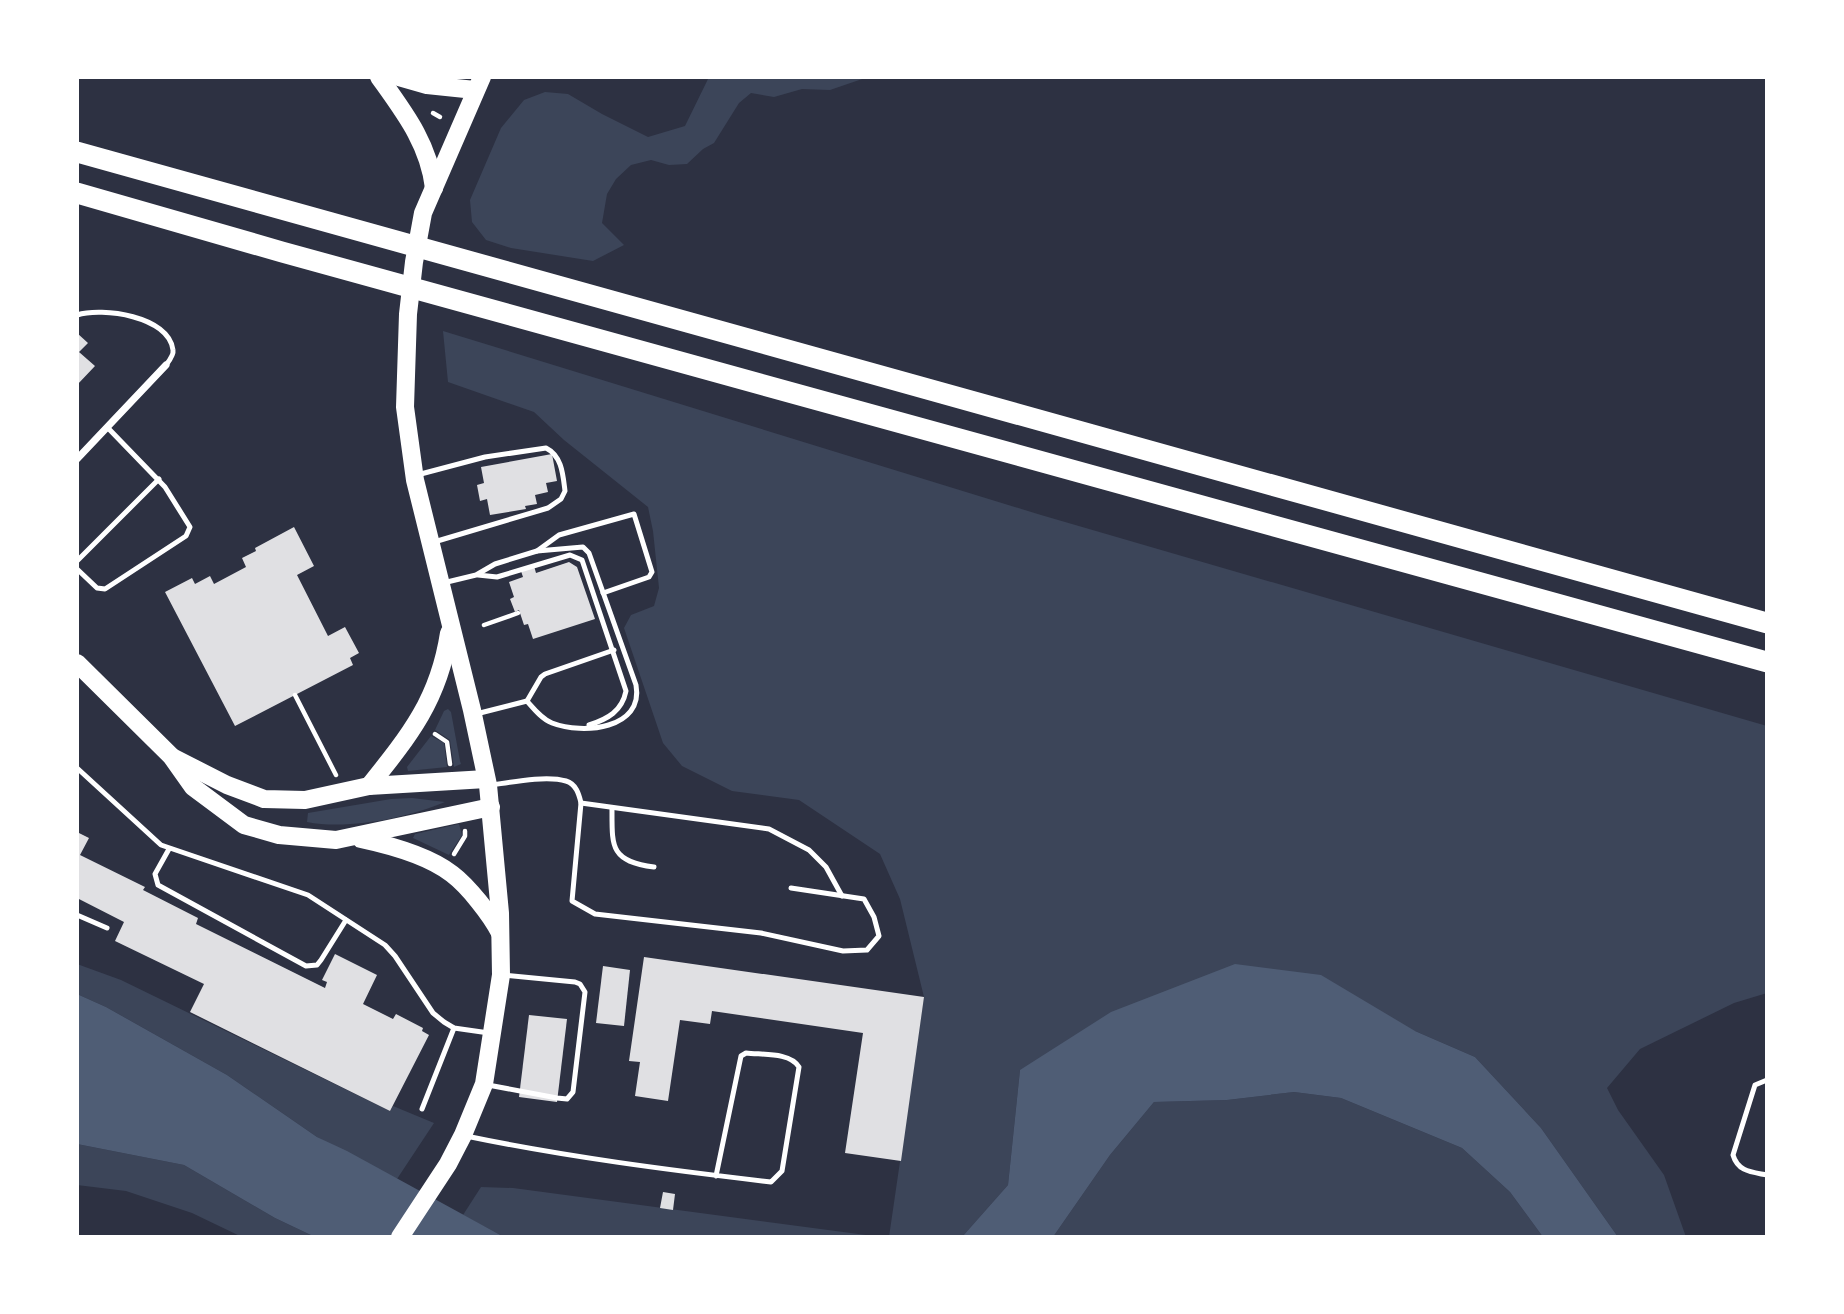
<svg xmlns="http://www.w3.org/2000/svg" width="1844" height="1314" font-family="Helvetica,sans-serif">
	<style>
		.green { fill: #3c4559 }
		.water { fill: #4f5d75 }
		.building { fill: #e0e0e3 }
		.lines { fill: none; stroke-linecap: round; stroke-linejoin: round }
		.path { stroke: #fff; stroke-width: 4.5 }
		.service { stroke: #fff; stroke-width: 5 }
		.minor { stroke: #fff; stroke-width: 7 }
		.primary { stroke: #fff; stroke-width: 18 }
		.motorway { stroke: #fff; stroke-width: 21 }
	</style>
	<rect width="100%" height="100%" fill="#2d3142"/>
	<g class="green">
		<path d="M709,77H868L830,90L802,89L774,97L751,93L739,103L714,143L703,149L687,164L669,165L651,160L631,165L616,179L607,194L602,223L624,245L593,261L511,248L486,240L472,222L470,200L501,128L524,100L545,92L568,94L602,114L648,137L685,126Z"/>
		<path d="M443,331L1041,515L1767,726V993L1734,1003L1640,1049L1607,1088L1618,1110L1664,1175L1686,1237H1618L1541,1128L1475,1057L1415,1031L1020,1070L1008,1185L962,1237H889L924,997L900,899L880,854L799,800L732,791L682,766L663,743L624,628L631,615L654,606L659,588L653,531L648,507L564,440L534,412L448,382Z"/>
		<path d="M448,709L451,712L460,761L461,764L454,767L450,740L435,730L444,711Z"/>
		<path d="M431,736L444,743L447,767L408,771L407,767Z"/>
		<path d="M412,798L445,802C407,818 348,830 307,822L308,813L391,799Z"/>
		<path d="M459,824L462,835L449,855L413,838L415,834Z"/>
		<path d="M77,964L121,980L390,1111L393,1106L434,1123L397,1179L317,1137L227,1075L106,1007L77,994Z"/>
		<path d="M1294,1092L1341,1098L1462,1148L1510,1192L1543,1237H1053L1110,1155L1154,1102L1227,1100Z"/>
		<path d="M77,1144L184,1165L275,1218L315,1237H242L192,1213L126,1191L77,1185Z"/>
		<path d="M481,1187L513,1188L881,1237H504L463,1215Z"/>
	</g>
	<g class="water">
		<path d="M1235,964L1321,975L1415,1031L1475,1057L1541,1128L1618,1237H1543L1510,1192L1462,1148L1341,1098L1294,1092L1227,1100L1154,1102L1110,1155L1053,1237H962L1008,1185L1020,1070L1111,1012Z"/>
		<path d="M77,994L106,1007L227,1075L317,1137L347,1151L504,1237H315L275,1218L184,1165L77,1144Z"/>
	</g>
	<g class="building">
		<path d="M77,333L88,343L79,352L95,366L77,385Z"/>
		<path d="M552,454L557,481L546,483L548,492L535,495L537,504L525,506L526,509L490,515L487,499L480,501L477,485L484,483L481,467Z"/>
		<path d="M294,527L314,566L297,575L328,636L345,627L359,653L350,658L353,665L235,726L165,592L192,578L195,584L210,576L214,584L246,567L242,558L256,551L255,548Z"/>
		<path d="M569,562L577,567L595,619L533,639L528,624L524,625L519,610L515,612L510,599L514,597L509,582L523,577L521,571L534,566L536,573Z"/>
		<path d="M77,832L89,838L80,855L145,887L143,890L198,918L196,924L325,988L327,982L322,980L335,954L377,975L363,1004L393,1019L396,1014L423,1028L422,1031L429,1035L390,1111L190,1012L204,984L115,941L124,922L77,898Z"/>
		<path d="M644,957L924,997L901,1161L845,1153L863,1033L712,1011L710,1024L680,1020L668,1101L635,1096L640,1062L629,1061Z"/>
		<path d="M603,966L630,970L624,1026L596,1023Z"/>
		<path d="M529,1015L567,1019L557,1102L519,1097Z"/>
		<path d="M663,1192L675,1194L673,1210L660,1208Z"/>
	</g>
	<g class="lines">
		<g class="path">
			<path d="M433,113L440,117"/>
			<path d="M484,625L518,613"/>
			<path d="M295,695L336,775"/>
			<path d="M435,734L447,742L450,764"/>
			<path d="M454,854L465,836V831"/>
		</g>
		<g class="service">
			<path d="M77,315C102,307 169,316 173,350C174,355 169,361 166,365"/>
			<path d="M417,475L485,457L546,448C562,456 563,475 565,491L561,499L548,508L434,542"/>
			<path d="M77,561L159,479"/>
			<path d="M77,569L97,588L105,589L186,536L190,527L165,487L107,427"/>
			<path d="M478,575L497,577L570,555L582,560L626,691C622,711 608,719 589,725"/>
			<path d="M443,583L476,575L495,564L537,551L559,535L634,514L652,572L649,577L603,593"/>
			<path d="M527,701C534,709 542,719 552,723C583,735 644,729 636,685L589,553L583,547L537,551"/>
			<path d="M476,714L527,701L541,677L545,674L614,650"/>
			<path d="M77,768L161,845L308,895L385,945L395,956L433,1013L444,1022L454,1028L489,1033"/>
			<path d="M492,785C512,782 547,775 566,781C576,784 579,794 581,803L572,901L595,914L761,933L843,951L867,950L879,936L874,917L864,899L791,888"/>
			<path d="M581,803L769,829L809,850L826,867L842,896"/>
			<path d="M612,808C612,847 610,861 654,867"/>
			<path d="M169,849L155,874L158,885L306,966L317,965L321,960L346,920"/>
			<path d="M77,915L107,928"/>
			<path d="M1767,1080L1755,1085L1733,1155C1738,1172 1752,1172 1767,1175"/>
			<path d="M488,1085L557,1098L567,1099L573,1092L585,992L580,984L575,982L504,975"/>
			<path d="M422,1109L454,1028"/>
			<path d="M466,1136C567,1157 669,1170 771,1182L782,1171L799,1067C790,1052 762,1055 746,1053L741,1056L716,1176"/>
		</g>
		<path class="minor" d="M77,459L166,365"/>
		<g class="primary">
			<path d="M379,77C404,112 429,144 434,188"/>
			<path d="M399,77L427,85L475,90"/>
			<path d="M77,663L171,756L193,787L244,825L279,835L336,840L491,807"/>
			<path d="M174,758L227,785L264,799L305,800L369,786L486,779"/>
			<path d="M369,786C410,735 439,699 449,633"/>
			<path d="M361,839C389,845 429,856 452,874C468,886 491,915 500,933"/>
			<path d="M400,1237L448,1164L463,1135L484,1084L501,975L500,913L488,785L472,710L415,480L405,407L408,314L414,262L423,213L482,77"/>
		</g>
		<g class="motorway">
			<path d="M77,152L1767,623"/>
			<path d="M77,193L282,252L1767,662"/>
		</g>
	</g>
	<rect width="1844" height="1314" fill="none" stroke="#ffffff" stroke-width="158"/>
</svg>
